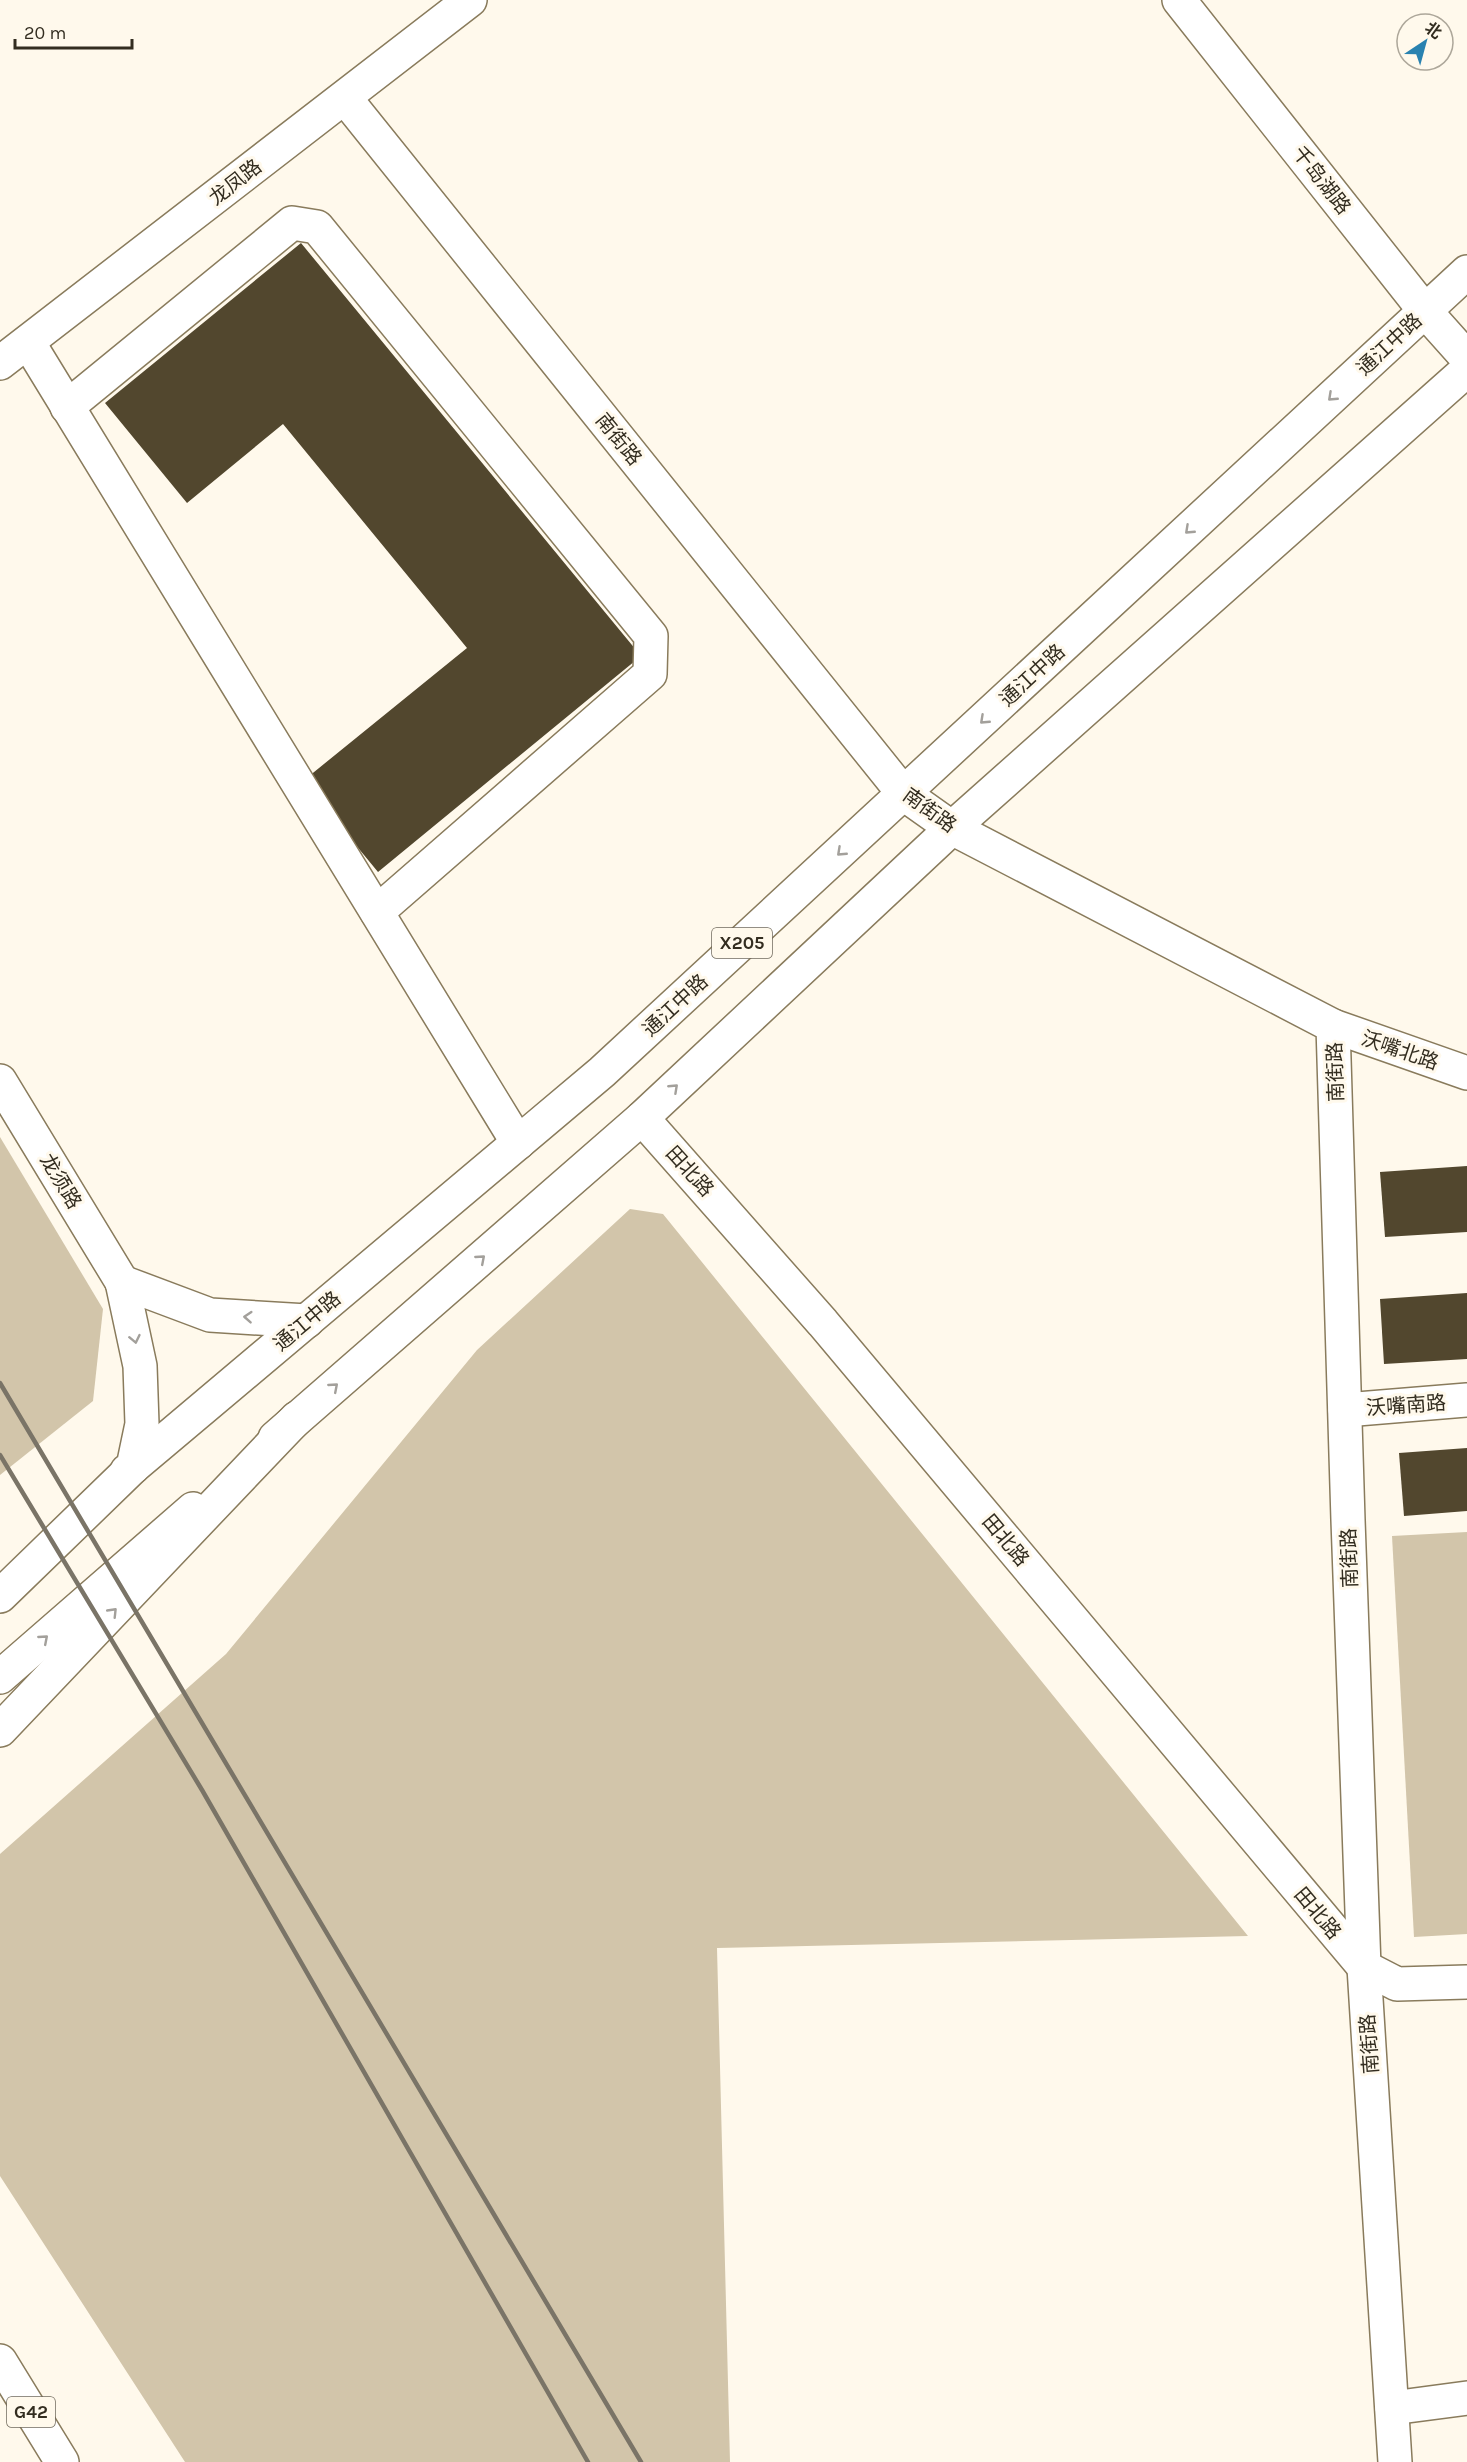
<svg xmlns="http://www.w3.org/2000/svg" width="1467" height="2462" font-family="Karla,'Noto Sans SC',sans-serif">
	<style>
		.green { fill: #d2c5aa }
		.building { fill: #52472e }
		.lines { fill: none; stroke-linecap: round; stroke-linejoin: round }
		.minor-casing { stroke: #897b5c; stroke-width: 36 }
		.major-casing { stroke: #897b5c; stroke-width: 36 }
		.highway-casing { stroke: #897b5c; stroke-width: 36 }
		.minor { stroke: #fff; stroke-width: 33 }
		.major { stroke: #fff; stroke-width: 33 }
		.highway { stroke: #fff; stroke-width: 33 }
		.rail { stroke: #7a7467; stroke-width: 4.5 }
		.oneway { stroke: #a3a09b }
		.labels { text-anchor: middle; stroke-width: 6; stroke-linejoin: round; paint-order: stroke }
		.shield { fill: #fff9ec; stroke: #706a5d; stroke-width: 1.5 }
		.shield-label { font-size: 18px; font-weight: bold; fill: #332d20 }
		.street-label { font-size: 20px; fill: #332d20; stroke: #fff9ec }
	</style>
	<rect width="100%" height="100%" fill="#fff9ec"/>
	<g class="green">
		<path d="M0,1137L103,1309L93,1401L0,1475Z"/>
		<path d="M630,1209L663,1214L1248,1936L717,1948L730,2462H185L0,2176V1854L226,1654L477,1350Z"/>
		<path d="M1467,1532V1934L1414,1937L1392,1536Z"/>
	</g>
	<g class="building">
		<path d="M301,243L641,656L378,872L303,781L467,648L283,424L187,503L105,403Z"/>
		<path d="M1467,1166V1232L1385,1237L1380,1172Z"/>
		<path d="M1467,1293V1359L1384,1364L1380,1299Z"/>
		<path d="M1467,1448V1511L1404,1516L1399,1453Z"/>
	</g>
	<g class="lines">
		<defs>
			<g id="minor">
				<path d="M1179,0L1425,311L1467,358"/>
				<path d="M345,98L904,794L952,828L1333,1026L1348,1520L1364,1967L1395,2462"/>
				<path d="M28,342L518,1143"/>
				<path d="M0,363L470,0"/>
				<path d="M67,407L292,223L317,227L651,636L650,674L377,912"/>
				<path d="M1333,1026L1467,1073"/>
				<path d="M0,1081L122,1282"/>
				<path d="M642,1118L823,1323L1364,1967L1397,1984L1467,1982"/>
				<path d="M1345,1410L1467,1400"/>
				<path d="M1392,2408L1467,2398"/>
			</g>
			<g id="major">
				<path d="M122,1282L140,1366L142,1424L133,1467L127,1471"/>
				<path d="M122,1282L210,1315L307,1321"/>
				<path d="M275,1438L642,1118L952,828L1467,370"/>
				<path d="M0,1596L133,1467L602,1072L1467,272"/>
				<path d="M0,1677L193,1509"/>
			</g>
			<g id="highway">
				<path d="M0,1730L297,1418"/>
				<path d="M0,2361L62,2462"/>
			</g>
		</defs>
		<use href="#minor" class="minor-casing"/>
		<use href="#major" class="major-casing"/>
		<use href="#highway" class="highway-casing"/>
		<use href="#minor" class="minor"/>
		<use href="#major" class="major"/>
		<use href="#highway" class="highway"/>
		<g class="rail">
			<path d="M0,1383L641,2462"/>
			<path d="M0,1455L202,1790L588,2462"/>
		</g>
	</g>
	<defs><path id="oneway-chevron" d="M-2-3.5L2.5 0L-2 3.5" fill="none" stroke-width="1.6" stroke-linecap="round" stroke-linejoin="round" transform="scale(1.5)"/></defs>
	<g class="oneway">
		<use href="#oneway-chevron" transform="translate(1332 397) rotate(137)"/>
		<use href="#oneway-chevron" transform="translate(1189 530) rotate(137)"/>
		<use href="#oneway-chevron" transform="translate(984 720) rotate(137)"/>
		<use href="#oneway-chevron" transform="translate(841 852) rotate(137)"/>
		<use href="#oneway-chevron" transform="translate(674 1088) rotate(-43)"/>
		<use href="#oneway-chevron" transform="translate(481 1259) rotate(-41)"/>
		<use href="#oneway-chevron" transform="translate(248 1317) rotate(-176)"/>
		<use href="#oneway-chevron" transform="translate(135 1339) rotate(78)"/>
		<use href="#oneway-chevron" transform="translate(334 1387) rotate(-41)"/>
		<use href="#oneway-chevron" transform="translate(113 1612) rotate(-46)"/>
		<use href="#oneway-chevron" transform="translate(44 1639) rotate(-41)"/>
	</g>
	<g class="labels">
		<g class="shield">
			<rect x="712" y="928" width="60" height="30" rx="4.5"/>
			<rect x="7" y="2397" width="48" height="30" rx="4.5"/>
		</g>
		<g class="shield-label">
			<text x="742" y="949">X205</text>
			<text x="31" y="2418">G42</text>
		</g>
		<g class="street-label">
			<text transform="translate(1322 180) rotate(52)" y="7">千岛湖路</text>
			<text transform="translate(235 182) rotate(-38)" y="7">龙凤路</text>
			<text transform="translate(1389 344) rotate(-43)" y="7">通江中路</text>
			<text transform="translate(619 439) rotate(51)" y="7">南街路</text>
			<text transform="translate(1032 675) rotate(-43)" y="7">通江中路</text>
			<text transform="translate(930 810) rotate(36)" y="7">南街路</text>
			<text transform="translate(675 1005) rotate(-43)" y="7">通江中路</text>
			<text transform="translate(1400 1050) rotate(19)" y="7">沃嘴北路</text>
			<text transform="translate(1335 1072) rotate(-92)" y="7">南街路</text>
			<text transform="translate(690 1171) rotate(48)" y="7">田北路</text>
			<text transform="translate(61 1181) rotate(59)" y="7">龙须路</text>
			<text transform="translate(307 1321) rotate(-40)" y="7">通江中路</text>
			<text transform="translate(1406 1405) rotate(-4)" y="7">沃嘴南路</text>
			<text transform="translate(1006 1540) rotate(50)" y="7">田北路</text>
			<text transform="translate(1349 1558) rotate(-92)" y="7">南街路</text>
			<text transform="translate(1318 1913) rotate(50)" y="7">田北路</text>
			<text transform="translate(1369 2044) rotate(-94)" y="7">南街路</text>
		</g>
	</g>
	<g transform="translate(1425 42) rotate(36)"><circle r="28" fill="#fff9ec" stroke="#ada79a" stroke-width="1.5"/>
	<path d="M0-4.5L10 22L0 15L-10 22Z" fill="#2982b0"/>
	<text y="-9" font-size="16" font-weight="bold" text-anchor="middle" fill="#332d20">北</text>
	</g>
	<path d="M15 39v9h117v-9" fill="none" stroke="#332d20" stroke-width="3"/>
	<text x="24" y="39" font-size="18" fill="#332d20" stroke="#fff9ec" stroke-width="4.5" paint-order="stroke">20 m</text>
</svg>
